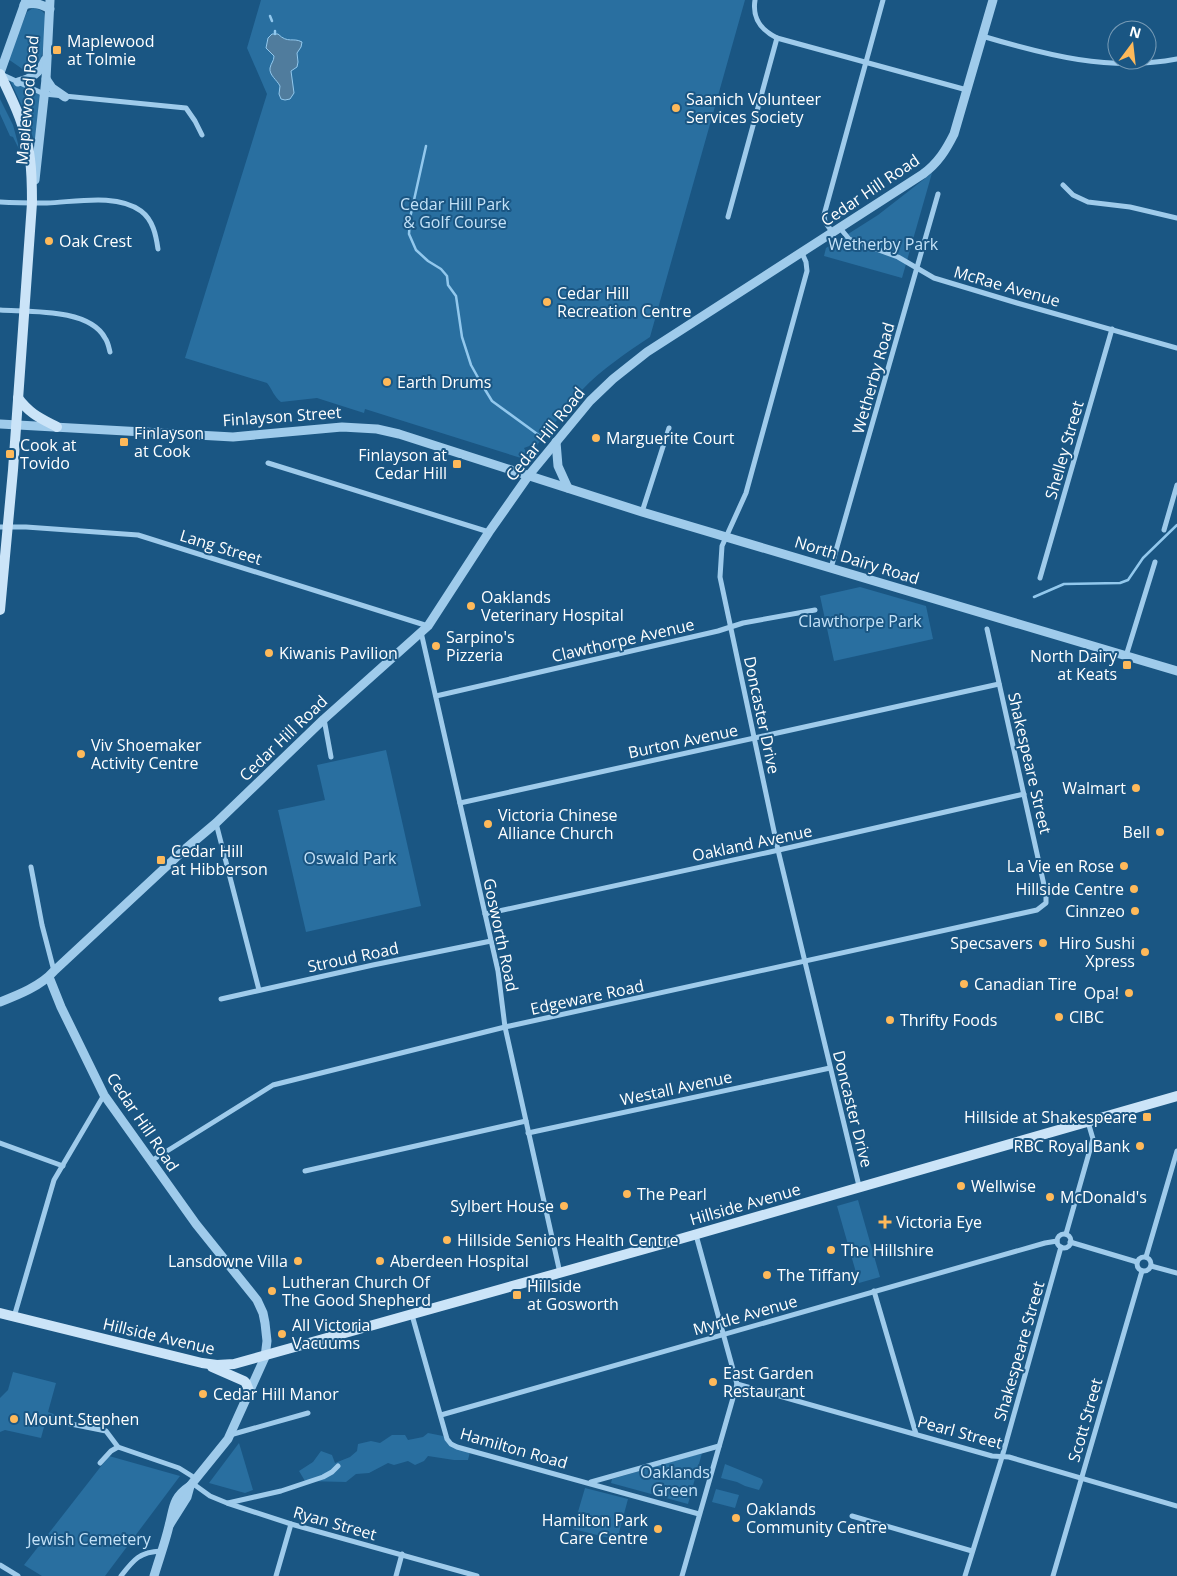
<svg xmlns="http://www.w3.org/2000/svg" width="1177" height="1576" font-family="'Open Sans',sans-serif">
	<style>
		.green { fill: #296fa0 }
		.water { fill: #507c9d; stroke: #92c8ed }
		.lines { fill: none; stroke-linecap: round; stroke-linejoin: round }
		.stream { stroke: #92c8ed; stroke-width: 2.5 }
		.minor { stroke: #9fcbeb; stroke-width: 5 }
		.tertiary { stroke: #9fcbeb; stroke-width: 9 }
		.secondary { stroke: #cbe4f8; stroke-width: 10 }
		.poi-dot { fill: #feb95a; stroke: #1a5683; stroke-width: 2 }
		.labels { text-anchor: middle; stroke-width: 4; stroke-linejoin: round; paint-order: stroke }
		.poi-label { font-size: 16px; fill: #fff; stroke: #1a5683; text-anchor: start }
		.street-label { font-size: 16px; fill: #fff; stroke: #1a5683 }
		.park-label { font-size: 16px; fill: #c4e2f8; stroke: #1a5683 }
	</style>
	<rect width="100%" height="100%" fill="#1a5683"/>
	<g class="green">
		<path d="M261,0H745L650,337C626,353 602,369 582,390C565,407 553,427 537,445H532L524,448L526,452L525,458L522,457L521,458L365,409L364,413L317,398L281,402C274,397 272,389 267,383L185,358L267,94L247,48Z"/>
		<path d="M33,8C37,9 41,9 44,13C47,19 44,54 40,60C37,66 33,71 27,74L21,68L8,59L27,12Z"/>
		<path d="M10,80L40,95L35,145L27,117Z"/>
		<path d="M0,99L13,125L20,151L13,137L10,136L0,114Z"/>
		<path d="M932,173L902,278L824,256L826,248L878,215Z"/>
		<path d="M860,587L926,606L933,639L834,661L820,596Z"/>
		<path d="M386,750L421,906L306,932L278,810L325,800L317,765Z"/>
		<path d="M858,1200L880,1277L859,1283L837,1206Z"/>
		<path d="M13,1372L56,1383L48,1412L62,1417L61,1421L47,1416L41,1438L5,1430L0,1432V1398L8,1390Z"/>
		<path d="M428,1433L443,1436L449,1444L470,1452L468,1460H454L428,1456L424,1461L415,1465L408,1461L394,1465L388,1463L369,1473L356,1474L346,1482L305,1481L299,1471L313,1462L321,1451L332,1455L335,1463L350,1457L357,1451L358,1444L371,1441L380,1443L392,1435H405L408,1440L423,1437Z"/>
		<path d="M239,1443L253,1490L245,1493L209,1483Z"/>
		<path d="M702,1453L688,1504L611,1483L612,1479Z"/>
		<path d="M109,1456L180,1476L105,1576H42L24,1565Z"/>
		<path d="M725,1464L762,1479L763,1482L759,1490L745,1486L737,1482L721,1478Z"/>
		<path d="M585,1488L628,1499L617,1540L573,1529Z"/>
		<path d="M716,1489L739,1495L735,1508L712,1502Z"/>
	</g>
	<path class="water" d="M272,34H278C288,44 293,37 302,42L301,47L297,53L298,62L297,67L291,71L294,93L290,99L285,100L281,99L279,94L280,86C277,80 269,75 270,68C271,63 274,61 274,56L266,48L268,38Z"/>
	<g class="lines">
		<g class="stream">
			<path d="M270,16L272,21"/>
			<path d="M275,31V34"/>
			<path d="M426,146L410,218L409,234L416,250L428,261L441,269L447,276L448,285L456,296L462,337L471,365L481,383L492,401L540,436"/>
			<path d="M1034,597L1064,584L1120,583L1128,580L1143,558L1177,525"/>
		</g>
		<g class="minor">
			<path d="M755,0C752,19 761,30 777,38L967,90"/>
			<path d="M982,36C1046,55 1110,72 1177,59"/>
			<path d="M3,75L44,94L186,108L195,121L202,135"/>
			<path d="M1063,185L1073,195L1088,202L1130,207L1177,218"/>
			<path d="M0,202C16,203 31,203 47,203C75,202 117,193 141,211C153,220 156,235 158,249"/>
			<path d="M728,217L777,38"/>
			<path d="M840,228L849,239L898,257L934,278L1017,303L1177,348"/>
			<path d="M833,233L825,222L824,215L883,0"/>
			<path d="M802,253L806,262L807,271L746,493L722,546L720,577L778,850L859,1186"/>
			<path d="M0,310C29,312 89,308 105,338C108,342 109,348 110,352"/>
			<path d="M268,463L489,532"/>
			<path d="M642,512L669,428"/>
			<path d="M0,527H26L138,535L428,626"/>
			<path d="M1164,530L1177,485"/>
			<path d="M831,568L938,194"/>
			<path d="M1040,578L1112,329"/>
			<path d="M421,632L498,971L505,1027L560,1273"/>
			<path d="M1126,656L1155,562"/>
			<path d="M436,696L718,631L743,623L815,610"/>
			<path d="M324,719L331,757"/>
			<path d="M460,803L999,684"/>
			<path d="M216,823L259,990"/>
			<path d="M31,867L42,925L54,971"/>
			<path d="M485,914L770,852L1024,794"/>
			<path d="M221,999L373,965L491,941"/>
			<path d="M528,1133L830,1068"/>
			<path d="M0,1143L63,1166"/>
			<path d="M151,1161L273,1085L505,1027L1037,910L1046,903V894L987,629"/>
			<path d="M305,1171L526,1121"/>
			<path d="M1066,1234L1093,1139L1088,1122"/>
			<circle cx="1064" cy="1241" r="7"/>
			<path d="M1070,1242L1137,1262"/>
			<circle cx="1144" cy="1264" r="7"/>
			<path d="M1146,1257L1177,1151"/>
			<path d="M1151,1266L1177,1273"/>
			<path d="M874,1291L916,1434"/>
			<path d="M412,1315L447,1439L451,1444L457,1447L699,1514"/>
			<path d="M14,1317L54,1180L104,1095"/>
			<path d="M737,1384L992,1456L1009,1457L1177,1506"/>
			<path d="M441,1415L1045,1243L1057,1241"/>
			<path d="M66,1423L106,1431L118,1447L111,1451L100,1463"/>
			<path d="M230,1435L308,1413"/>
			<path d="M118,1447L179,1468L195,1478"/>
			<path d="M591,1482L719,1446"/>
			<path d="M192,1483L210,1496L227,1503L291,1524L477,1576"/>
			<path d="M228,1503L281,1491L323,1477L332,1472L338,1466"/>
			<path d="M852,1516L972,1551"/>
			<path d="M0,1565L18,1576"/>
			<path d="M121,1576C134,1559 140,1552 161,1551"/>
			<path d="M276,1576L291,1524"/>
			<path d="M396,1576L402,1554"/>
			<path d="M682,1576L737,1384L696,1235"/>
			<path d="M965,1576L1002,1457L1061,1247"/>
			<path d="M1053,1576L1142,1271"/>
		</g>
		<g class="tertiary">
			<path d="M24,5C35,2 41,4 50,9"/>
			<path d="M0,73L26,0"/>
			<path d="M46,79L52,88L65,97"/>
			<path d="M18,82C32,78 39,74 45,60"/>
			<path d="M35,180L46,79L50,0"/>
			<path d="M0,424L233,437L342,427L377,429L399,434L642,512L1177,671"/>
			<path d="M556,442L558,466L568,488"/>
			<path d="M49,977L61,1007L104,1095L196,1224L257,1300L263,1313L265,1323L267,1341L265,1357L228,1439L190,1486C172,1498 174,1508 169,1526C165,1543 159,1559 154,1576"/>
			<path d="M0,1002C18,995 41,986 54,971L184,850L216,823L324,719L428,626L489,532L529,475L590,401L613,379L647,352L923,174C938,163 946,150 954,134L993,0"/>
			<path d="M170,1524L187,1497L190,1486"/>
		</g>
		<g class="secondary">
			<path d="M0,74C13,101 27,129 30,159C32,174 32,188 32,203L13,470L0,610"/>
			<path d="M18,398C30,414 40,418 57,427"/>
			<path d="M0,1313L202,1363L217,1365L234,1364L666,1243L1177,1096"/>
			<path d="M212,1367L244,1381L246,1383L250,1393"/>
		</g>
	</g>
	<g class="poi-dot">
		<rect x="52" y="45" width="10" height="10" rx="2.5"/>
		<circle cx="676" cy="108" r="5"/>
		<circle cx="49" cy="241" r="5"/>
		<circle cx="547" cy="302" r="5"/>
		<circle cx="387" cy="382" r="5"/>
		<circle cx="596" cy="438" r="5"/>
		<rect x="119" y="437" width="10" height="10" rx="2.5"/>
		<rect x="5" y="449" width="10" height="10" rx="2.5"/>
		<rect x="452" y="459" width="10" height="10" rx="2.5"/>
		<circle cx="471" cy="606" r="5"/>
		<circle cx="436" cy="646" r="5"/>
		<circle cx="269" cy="653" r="5"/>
		<rect x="1122" y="660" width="10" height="10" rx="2.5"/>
		<circle cx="81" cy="754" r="5"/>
		<circle cx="1136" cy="788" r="5"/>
		<circle cx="488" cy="824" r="5"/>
		<circle cx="1160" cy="832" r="5"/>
		<rect x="156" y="855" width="10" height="10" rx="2.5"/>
		<circle cx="1124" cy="866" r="5"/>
		<circle cx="1134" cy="889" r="5"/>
		<circle cx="1135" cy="911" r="5"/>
		<circle cx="1043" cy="943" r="5"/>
		<circle cx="1145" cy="952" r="5"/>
		<circle cx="964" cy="984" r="5"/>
		<circle cx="1129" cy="993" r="5"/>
		<circle cx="1059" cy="1017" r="5"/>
		<circle cx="890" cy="1020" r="5"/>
		<rect x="1142" y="1112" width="10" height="10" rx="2.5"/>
		<circle cx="1140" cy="1146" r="5"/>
		<circle cx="961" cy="1186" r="5"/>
		<circle cx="627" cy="1194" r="5"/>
		<circle cx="1050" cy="1197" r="5"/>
		<circle cx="564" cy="1206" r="5"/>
		<path d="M882.5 1214.5h5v5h5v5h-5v5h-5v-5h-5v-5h5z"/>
		<circle cx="447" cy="1240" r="5"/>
		<circle cx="831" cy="1250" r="5"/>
		<circle cx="298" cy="1261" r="5"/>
		<circle cx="380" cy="1261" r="5"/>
		<circle cx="767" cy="1275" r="5"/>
		<circle cx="272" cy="1291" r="5"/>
		<rect x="512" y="1290" width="10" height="10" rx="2.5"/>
		<circle cx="282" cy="1334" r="5"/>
		<circle cx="713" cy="1382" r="5"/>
		<circle cx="203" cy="1394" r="5"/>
		<circle cx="14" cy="1419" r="5"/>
		<circle cx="736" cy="1518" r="5"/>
		<circle cx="658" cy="1529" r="5"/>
	</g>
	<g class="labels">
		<g class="poi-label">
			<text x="67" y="47">Maplewood<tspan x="67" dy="18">at Tolmie</tspan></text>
			<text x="686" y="105">Saanich Volunteer<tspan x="686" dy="18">Services Society</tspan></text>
			<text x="59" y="247">Oak Crest</text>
			<text x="557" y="299">Cedar Hill<tspan x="557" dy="18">Recreation Centre</tspan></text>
			<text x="397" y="388">Earth Drums</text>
			<text x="134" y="439">Finlayson<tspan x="134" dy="18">at Cook</tspan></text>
			<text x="606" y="444">Marguerite Court</text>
			<text x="20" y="451">Cook at<tspan x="20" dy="18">Tovido</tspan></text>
			<text x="447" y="461" text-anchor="end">Finlayson at<tspan x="447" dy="18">Cedar Hill</tspan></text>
			<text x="481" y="603">Oaklands<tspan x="481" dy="18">Veterinary Hospital</tspan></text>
			<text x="446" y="643">Sarpino's<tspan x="446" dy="18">Pizzeria</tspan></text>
			<text x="279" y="659">Kiwanis Pavilion</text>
			<text x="1117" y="662" text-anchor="end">North Dairy<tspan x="1117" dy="18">at Keats</tspan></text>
			<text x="91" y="751">Viv Shoemaker<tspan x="91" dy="18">Activity Centre</tspan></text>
			<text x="1126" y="794" text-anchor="end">Walmart</text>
			<text x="498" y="821">Victoria Chinese<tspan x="498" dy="18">Alliance Church</tspan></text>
			<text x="1150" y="838" text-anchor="end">Bell</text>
			<text x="171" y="857">Cedar Hill<tspan x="171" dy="18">at Hibberson</tspan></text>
			<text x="1114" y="872" text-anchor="end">La Vie en Rose</text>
			<text x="1124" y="895" text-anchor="end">Hillside Centre</text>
			<text x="1125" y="917" text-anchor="end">Cinnzeo</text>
			<text x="1033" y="949" text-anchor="end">Specsavers</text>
			<text x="1135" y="949" text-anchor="end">Hiro Sushi<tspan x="1135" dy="18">Xpress</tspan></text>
			<text x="974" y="990">Canadian Tire</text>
			<text x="1119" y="999" text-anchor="end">Opa!</text>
			<text x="1069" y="1023">CIBC</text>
			<text x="900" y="1026">Thrifty Foods</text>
			<text x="1137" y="1123" text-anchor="end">Hillside at Shakespeare</text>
			<text x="1130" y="1152" text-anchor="end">RBC Royal Bank</text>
			<text x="971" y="1192">Wellwise</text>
			<text x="637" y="1200">The Pearl</text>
			<text x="1060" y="1203">McDonald's</text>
			<text x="554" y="1212" text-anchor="end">Sylbert House</text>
			<text x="896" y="1228">Victoria Eye</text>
			<text x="457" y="1246">Hillside Seniors Health Centre</text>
			<text x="841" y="1256">The Hillshire</text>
			<text x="288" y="1267" text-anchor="end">Lansdowne Villa</text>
			<text x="390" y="1267">Aberdeen Hospital</text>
			<text x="777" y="1281">The Tiffany</text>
			<text x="282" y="1288">Lutheran Church Of<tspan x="282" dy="18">The Good Shepherd</tspan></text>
			<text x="527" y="1292">Hillside<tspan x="527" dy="18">at Gosworth</tspan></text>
			<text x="292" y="1331">All Victoria<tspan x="292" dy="18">Vacuums</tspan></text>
			<text x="723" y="1379">East Garden<tspan x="723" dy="18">Restaurant</tspan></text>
			<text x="213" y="1400">Cedar Hill Manor</text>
			<text x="24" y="1425">Mount Stephen</text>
			<text x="746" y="1515">Oaklands<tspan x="746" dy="18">Community Centre</tspan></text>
			<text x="648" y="1526" text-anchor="end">Hamilton Park<tspan x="648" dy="18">Care Centre</tspan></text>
		</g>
		<g class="street-label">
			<text transform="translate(27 100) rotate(-85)" y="6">Maplewood Road</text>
			<text transform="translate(870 190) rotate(-34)" y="6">Cedar Hill Road</text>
			<text transform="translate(1007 286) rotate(16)" y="6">McRae Avenue</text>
			<text transform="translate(873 378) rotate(-74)" y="6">Wetherby Road</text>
			<text transform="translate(282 416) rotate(-4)" y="6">Finlayson Street</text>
			<text transform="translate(545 434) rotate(-51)" y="6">Cedar Hill Road</text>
			<text transform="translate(1064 450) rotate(-74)" y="6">Shelley Street</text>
			<text transform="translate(221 547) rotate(17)" y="6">Lang Street</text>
			<text transform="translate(857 560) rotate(17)" y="6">North Dairy Road</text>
			<text transform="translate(623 640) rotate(-13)" y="6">Clawthorpe Avenue</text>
			<text transform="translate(762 715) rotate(78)" y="6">Doncaster Drive</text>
			<text transform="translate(283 738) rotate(-44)" y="6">Cedar Hill Road</text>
			<text transform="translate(683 741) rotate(-12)" y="6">Burton Avenue</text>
			<text transform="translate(1030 763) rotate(77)" y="6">Shakespeare Street</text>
			<text transform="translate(752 843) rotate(-12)" y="6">Oakland Avenue</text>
			<text transform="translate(501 935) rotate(78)" y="6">Gosworth Road</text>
			<text transform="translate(353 957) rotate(-12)" y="6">Stroud Road</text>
			<text transform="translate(587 997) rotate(-12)" y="6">Edgeware Road</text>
			<text transform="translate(676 1088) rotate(-12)" y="6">Westall Avenue</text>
			<text transform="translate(853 1109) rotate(76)" y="6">Doncaster Drive</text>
			<text transform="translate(143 1122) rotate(56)" y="6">Cedar Hill Road</text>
			<text transform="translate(745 1204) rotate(-16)" y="6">Hillside Avenue</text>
			<text transform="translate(745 1315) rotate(-16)" y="6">Myrtle Avenue</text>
			<text transform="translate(159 1336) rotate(13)" y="6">Hillside Avenue</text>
			<text transform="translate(1019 1351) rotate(-74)" y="6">Shakespeare Street</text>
			<text transform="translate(1085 1420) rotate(-74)" y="6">Scott Street</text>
			<text transform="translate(960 1432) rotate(15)" y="6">Pearl Street</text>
			<text transform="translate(514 1448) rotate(16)" y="6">Hamilton Road</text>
			<text transform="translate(335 1523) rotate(16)" y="6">Ryan Street</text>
		</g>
		<g class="park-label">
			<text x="455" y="210">Cedar Hill Park<tspan x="455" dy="18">&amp; Golf Course</tspan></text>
			<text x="883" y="250">Wetherby Park</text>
			<text x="860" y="627">Clawthorpe Park</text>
			<text x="350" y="864">Oswald Park</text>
			<text x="675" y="1478">Oaklands<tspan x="675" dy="18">Green</tspan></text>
			<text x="89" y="1545">Jewish Cemetery</text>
		</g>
	</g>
	<g transform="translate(1132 45) rotate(15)"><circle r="24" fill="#1a5683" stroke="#769ab5"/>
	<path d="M0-4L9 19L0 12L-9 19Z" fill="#feb95a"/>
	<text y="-8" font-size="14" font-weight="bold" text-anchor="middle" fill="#ffffff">N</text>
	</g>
</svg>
